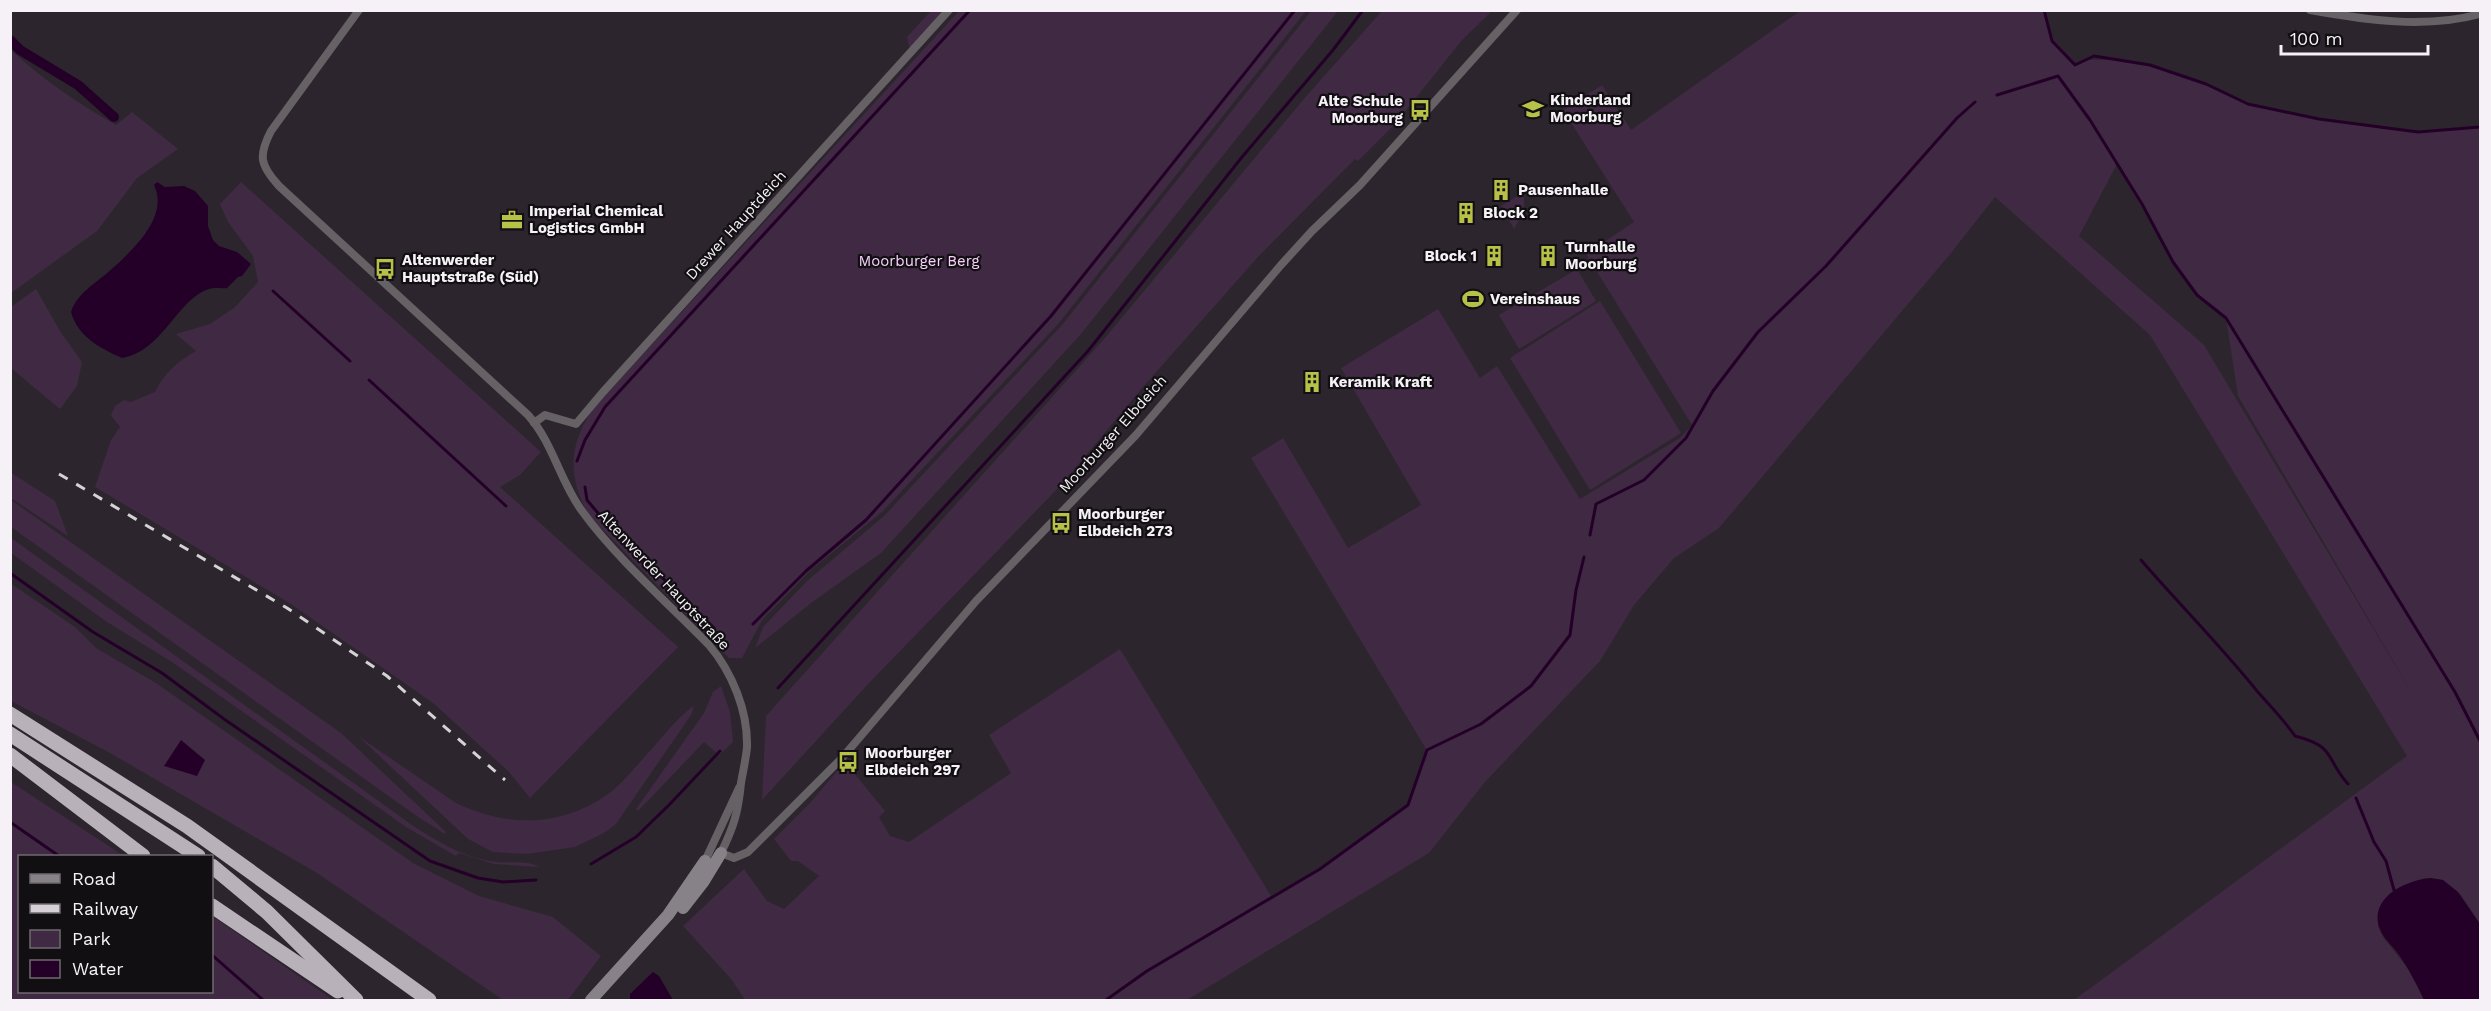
<svg xmlns="http://www.w3.org/2000/svg" width="2491" height="1011" font-family="'Work Sans',sans-serif">
	<style>
		.green { fill: #402943; fill-rule: evenodd }
		.water { fill: #240029 }
		.lines { fill: none; stroke-linecap: round; stroke-linejoin: round }
		.stream { stroke: #240029; stroke-width: 3 }
		.canal { stroke: #240029; stroke-width: 10 }
		.street { stroke: #656165; stroke-width: 8 }
		.secondary { stroke: #878288; stroke-width: 12 }
		.highway { stroke: #b9b1ba; stroke-width: 15 }
		.rail { stroke: #d5d1d6; stroke-width: 3; stroke-dasharray: 10 10; stroke-linecap: butt }
		.labels { text-anchor: middle; stroke-width: 4.5; stroke-linejoin: round; paint-order: stroke }
		.poi-label { font-size: 15px; font-weight: bold; fill: #f5f1f6; stroke: #120f13; text-anchor: start }
		.street-label { font-size: 15px; fill: #f5f1f6; stroke: #120f13 }
		.park-label { font-size: 15px; fill: #f8d1fc; stroke: #120f13 }
	</style>
	<rect width="100%" height="100%" fill="#2c252d"/>
	<g class="green">
		<path d="M2044,10L2052,41L2075,65L2084,60H2124L2150,65L2206,84L2248,104L2319,119L2418,132L2480,127V924L2461,895L2443,880L2424,878L2396,889L2390,893L2378,914V927L2383,937L2409,970L2424,1000H2074L2407,756L2150,335L1995,197L1951,253L1719,528L1674,558L1634,605L1600,661L1485,782L1429,853L1187,1000H745L732,980L683,926L744,869L767,901L784,909L819,876L798,861H791L774,839L810,803L845,762L885,811L879,817L890,836L909,842L1011,773L989,735L1120,649L1271,896L1320,869L1408,805L1426,749L1251,458L1283,438L1348,548L1421,505L1341,368L1438,309L1480,378L1497,366L1580,499L1680,438L1692,425L1586,254L1634,222L1563,110L1602,85L1631,130L1800,11ZM2117,164L2173,262L2197,295L2226,318L2238,396L2416,700L2204,345L2079,236Z"/>
		<path d="M931,11H946L910,49L907,37Z"/>
		<path d="M959,11H1306L1059,323L883,511L811,570L762,620L742,658H729L589,516C567,476 568,444 595,406Z"/>
		<path d="M1311,11H1338L1081,334L881,553L811,603L755,648L763,627L807,581L884,516L1062,325Z"/>
		<path d="M1382,11H1492L1462,40L1396,123L1358,161L1355,159L1257,258L1143,387L1063,483L870,682L762,800L766,716L1104,339L1308,94Z"/>
		<path d="M11,50C42,79 79,104 116,125L132,112L178,149L137,178L97,231L11,293Z"/>
		<path d="M241,182L541,452L520,475L500,487L678,647L530,798L509,772L433,703L291,604L95,487L111,440L120,427L111,415L115,406L124,400L131,402L155,392C164,373 178,361 196,351L176,334L210,324L235,307L258,282L253,256L228,222L220,204Z"/>
		<path d="M1524,192V212L1514,229L1501,206Z"/>
		<path d="M1577,269L1596,301L1519,349L1499,315Z"/>
		<path d="M36,289L60,331L82,362L77,386L60,409L11,368V307Z"/>
		<path d="M1600,301L1681,433L1590,490L1510,358Z"/>
		<path d="M10,472L55,501L68,536L11,498Z"/>
		<path d="M11,500L341,733L446,832L445,834L418,817L11,527Z"/>
		<path d="M11,538L415,827C440,843 467,859 497,862C510,863 529,860 539,867L494,864L459,853L456,856L406,827L175,664L107,622L11,553Z"/>
		<path d="M10,583L75,627L96,648L156,683L413,863L479,896L553,917L601,956L568,1000H503L317,873L110,753L11,701Z"/>
		<path d="M721,686L730,712L733,742L719,755L704,742L638,811L636,809L704,713L713,692Z"/>
		<path d="M694,706L691,715L616,824L604,833L575,847L527,854L493,852L468,839L358,736L456,803C506,827 561,828 608,794C623,783 636,766 649,752C663,737 677,717 694,706Z"/>
		<path d="M11,782L124,856H20V992H212V916L333,1000H11Z"/>
	</g>
	<g class="water">
		<path d="M157,182L165,187L184,186L195,191L208,206V226L213,240L219,246L237,252L251,264L242,276L238,277L227,288C221,289 215,287 209,289C177,299 163,351 122,358C100,348 78,337 71,312C77,294 93,285 106,274C130,253 170,218 154,185Z"/>
		<path d="M181,740L205,760L197,776L164,766Z"/>
		<path d="M2431,878L2443,880L2458,892L2480,924V1000H2424C2417,985 2409,969 2399,955C2393,946 2384,940 2380,929C2368,898 2406,880 2431,878Z"/>
		<path d="M653,972L659,976L673,1000H630V994Z"/>
	</g>
	<g class="lines">
		<g class="stream">
			<path d="M2044,10L2052,41L2075,65L2094,56L2150,65L2206,84L2248,104L2319,119L2418,132L2480,127"/>
			<path d="M1997,95L2058,76L2090,120L2142,204L2173,262L2197,295L2226,318L2455,692L2480,741"/>
			<path d="M273,291L350,361"/>
			<path d="M369,380L506,506"/>
			<path d="M577,461L585,440L605,407L970,10"/>
			<path d="M585,487L587,500L608,525L714,628"/>
			<path d="M1590,535L1596,504L1644,480L1686,438L1713,391L1758,332L1826,266L1957,118L1975,102"/>
			<path d="M2141,560C2179,604 2220,645 2257,691C2270,706 2284,720 2295,736C2337,747 2324,757 2348,784"/>
			<path d="M10,573L93,632L162,673L224,719L430,861L478,878L503,882L536,880"/>
			<path d="M753,624L806,571L866,520L1051,316L1295,10"/>
			<path d="M778,688L1088,351L1242,157L1333,50L1363,10"/>
			<path d="M2356,798L2374,842L2386,861L2394,890"/>
			<path d="M10,822L59,856"/>
			<path d="M591,864L636,837L669,805L720,751"/>
			<path d="M212,955L263,1000"/>
			<path d="M1106,1000L1147,971L1320,869L1408,805L1427,750L1481,724L1531,686L1570,635L1576,590L1584,557"/>
		</g>
		<path class="canal" d="M10,40L20,50L78,85L114,117"/>
		<g class="street">
			<path d="M359,10L271,131C258,156 260,165 279,186L528,415C553,443 560,481 582,511C616,558 668,603 709,645C732,672 748,711 747,747C746,759 743,771 741,783C738,813 734,826 721,853"/>
			<path d="M2310,10C2366,20 2425,29 2480,14"/>
			<path d="M534,423L545,415L576,424L603,392L949,10"/>
			<path d="M721,853L734,858L748,852L842,758L976,601L1136,435L1281,265L1312,231L1360,185L1517,10"/>
			<path d="M705,861L739,788"/>
		</g>
		<g class="secondary">
			<path d="M683,908L704,881L721,853"/>
			<path d="M591,1000L668,915L705,861"/>
		</g>
		<g class="highway">
			<path d="M10,714L187,826L429,1000"/>
			<path d="M10,734L198,856"/>
			<path d="M10,755L143,856"/>
			<path d="M212,866L267,912L356,1000"/>
			<path d="M212,906L338,991"/>
		</g>
		<path class="rail" d="M59,474L287,608L387,676L505,780"/>
	</g>
	<defs>
		<symbol id="school-bare" viewBox="-9 -9 18 18"><path d="M0-5L7-2L0 1L-7-2ZM-4 1L0 2.5L4 1V4Q0 6-4 4Z" fill="#b8c147" stroke="#120f13" stroke-width="2.5" paint-order="stroke"/></symbol>
		<symbol id="bus-bare" viewBox="-9 -9 18 18"><path d="M-5-6H5V4H4V6H2V4H-2V6H-4V4H-5ZM-3.5-4V0h7V-4ZM-3.5 1.2v1.5H-2V1.2ZM2 1.2v1.5H3.5V1.2Z" fill="#b8c147" stroke="#120f13" stroke-width="2.5" paint-order="stroke"/></symbol>
		<symbol id="building-bare" viewBox="-9 -9 18 18"><path d="M-4-6H4V6H1V3H-1V6H-4ZM-2.5-4.3h1.7v1.8h-1.7ZM.8-4.3h1.7v1.8H.8ZM-2.5-1h1.7V.8h-1.7ZM.8-1h1.7V.8H.8Z" fill="#b8c147" stroke="#120f13" stroke-width="2.5" paint-order="stroke"/></symbol>
		<symbol id="office-bare" viewBox="-9 -9 18 18"><path d="M-6-3h4V-5.5h4V-3h4V5H-6ZM-1-4.5V-3h2v-1.5ZM-6 0V1H6V0Z" fill="#b8c147" stroke="#120f13" stroke-width="2.5" paint-order="stroke"/></symbol>
		<symbol id="stadium-bare" viewBox="-9 -9 18 18"><path d="M0-5a6.5 5 0 1 0 0 10a6.5 5 0 1 0 0-10ZM-3.5-1.8h7v3.6h-7Z" fill="#b8c147" stroke="#120f13" stroke-width="2.5" paint-order="stroke"/></symbol>
	</defs>
	<g fill-rule="evenodd">
		<use href="#school-bare" x="1518" y="94" width="30" height="30"/>
		<use href="#bus-bare" x="1405" y="95" width="30" height="30"/>
		<use href="#building-bare" x="1486" y="175" width="30" height="30"/>
		<use href="#building-bare" x="1451" y="198" width="30" height="30"/>
		<use href="#office-bare" x="497" y="205" width="30" height="30"/>
		<use href="#building-bare" x="1479" y="241" width="30" height="30"/>
		<use href="#building-bare" x="1533" y="241" width="30" height="30"/>
		<use href="#bus-bare" x="370" y="254" width="30" height="30"/>
		<use href="#stadium-bare" x="1458" y="284" width="30" height="30"/>
		<use href="#building-bare" x="1297" y="367" width="30" height="30"/>
		<use href="#bus-bare" x="1046" y="508" width="30" height="30"/>
		<use href="#bus-bare" x="833" y="747" width="30" height="30"/>
	</g>
	<g class="labels">
		<g class="poi-label">
			<text x="1550" y="105">Kinderland<tspan x="1550" dy="17">Moorburg</tspan></text>
			<text x="1403" y="106" text-anchor="end">Alte Schule<tspan x="1403" dy="17">Moorburg</tspan></text>
			<text x="1518" y="195">Pausenhalle</text>
			<text x="529" y="216">Imperial Chemical<tspan x="529" dy="17">Logistics GmbH</tspan></text>
			<text x="1483" y="218">Block 2</text>
			<text x="1565" y="252">Turnhalle<tspan x="1565" dy="17">Moorburg</tspan></text>
			<text x="1477" y="261" text-anchor="end">Block 1</text>
			<text x="402" y="265">Altenwerder<tspan x="402" dy="17">Hauptstraße (Süd)</tspan></text>
			<text x="1490" y="304">Vereinshaus</text>
			<text x="1329" y="387">Keramik Kraft</text>
			<text x="1078" y="519">Moorburger<tspan x="1078" dy="17">Elbdeich 273</tspan></text>
			<text x="865" y="758">Moorburger<tspan x="865" dy="17">Elbdeich 297</tspan></text>
		</g>
		<g class="street-label">
			<text transform="translate(736 225) rotate(-48)" y="5">Drewer Hauptdeich</text>
			<text transform="translate(1113 434) rotate(-48)" y="5">Moorburger Elbdeich</text>
			<text transform="translate(664 580) rotate(47)" y="5">Altenwerder Hauptstraße</text>
		</g>
		<g class="park-label">
			<text x="919" y="266">Moorburger Berg</text>
		</g>
	</g>
	<rect width="2491" height="1011" fill="none" stroke="#f5f1f6" stroke-width="24"/>
	<rect x="18" y="855" width="195" height="138" fill="#120f13" stroke="#6d696e" stroke-width="1.5"/>
	<rect x="30" y="874" width="30" height="9" fill="#878288" stroke="#6d696e" stroke-width="1.5"/>
	<text x="72" y="885" font-size="18" fill="#f5f1f6">Road</text>
	<rect x="30" y="904" width="30" height="9" fill="#d5d1d6" stroke="#6d696e" stroke-width="1.5"/>
	<text x="72" y="915" font-size="18" fill="#f5f1f6">Railway</text>
	<rect x="30" y="930" width="30" height="18" fill="#402943" stroke="#6d696e" stroke-width="1.5"/>
	<text x="72" y="945" font-size="18" fill="#f5f1f6">Park</text>
	<rect x="30" y="960" width="30" height="18" fill="#240029" stroke="#6d696e" stroke-width="1.5"/>
	<text x="72" y="975" font-size="18" fill="#f5f1f6">Water</text>
	<path d="M2281 45v9h147v-9" fill="none" stroke="#f5f1f6" stroke-width="3"/>
	<text x="2290" y="45" font-size="18" fill="#f5f1f6" stroke="#120f13" stroke-width="4.5" paint-order="stroke">100 m</text>
</svg>
